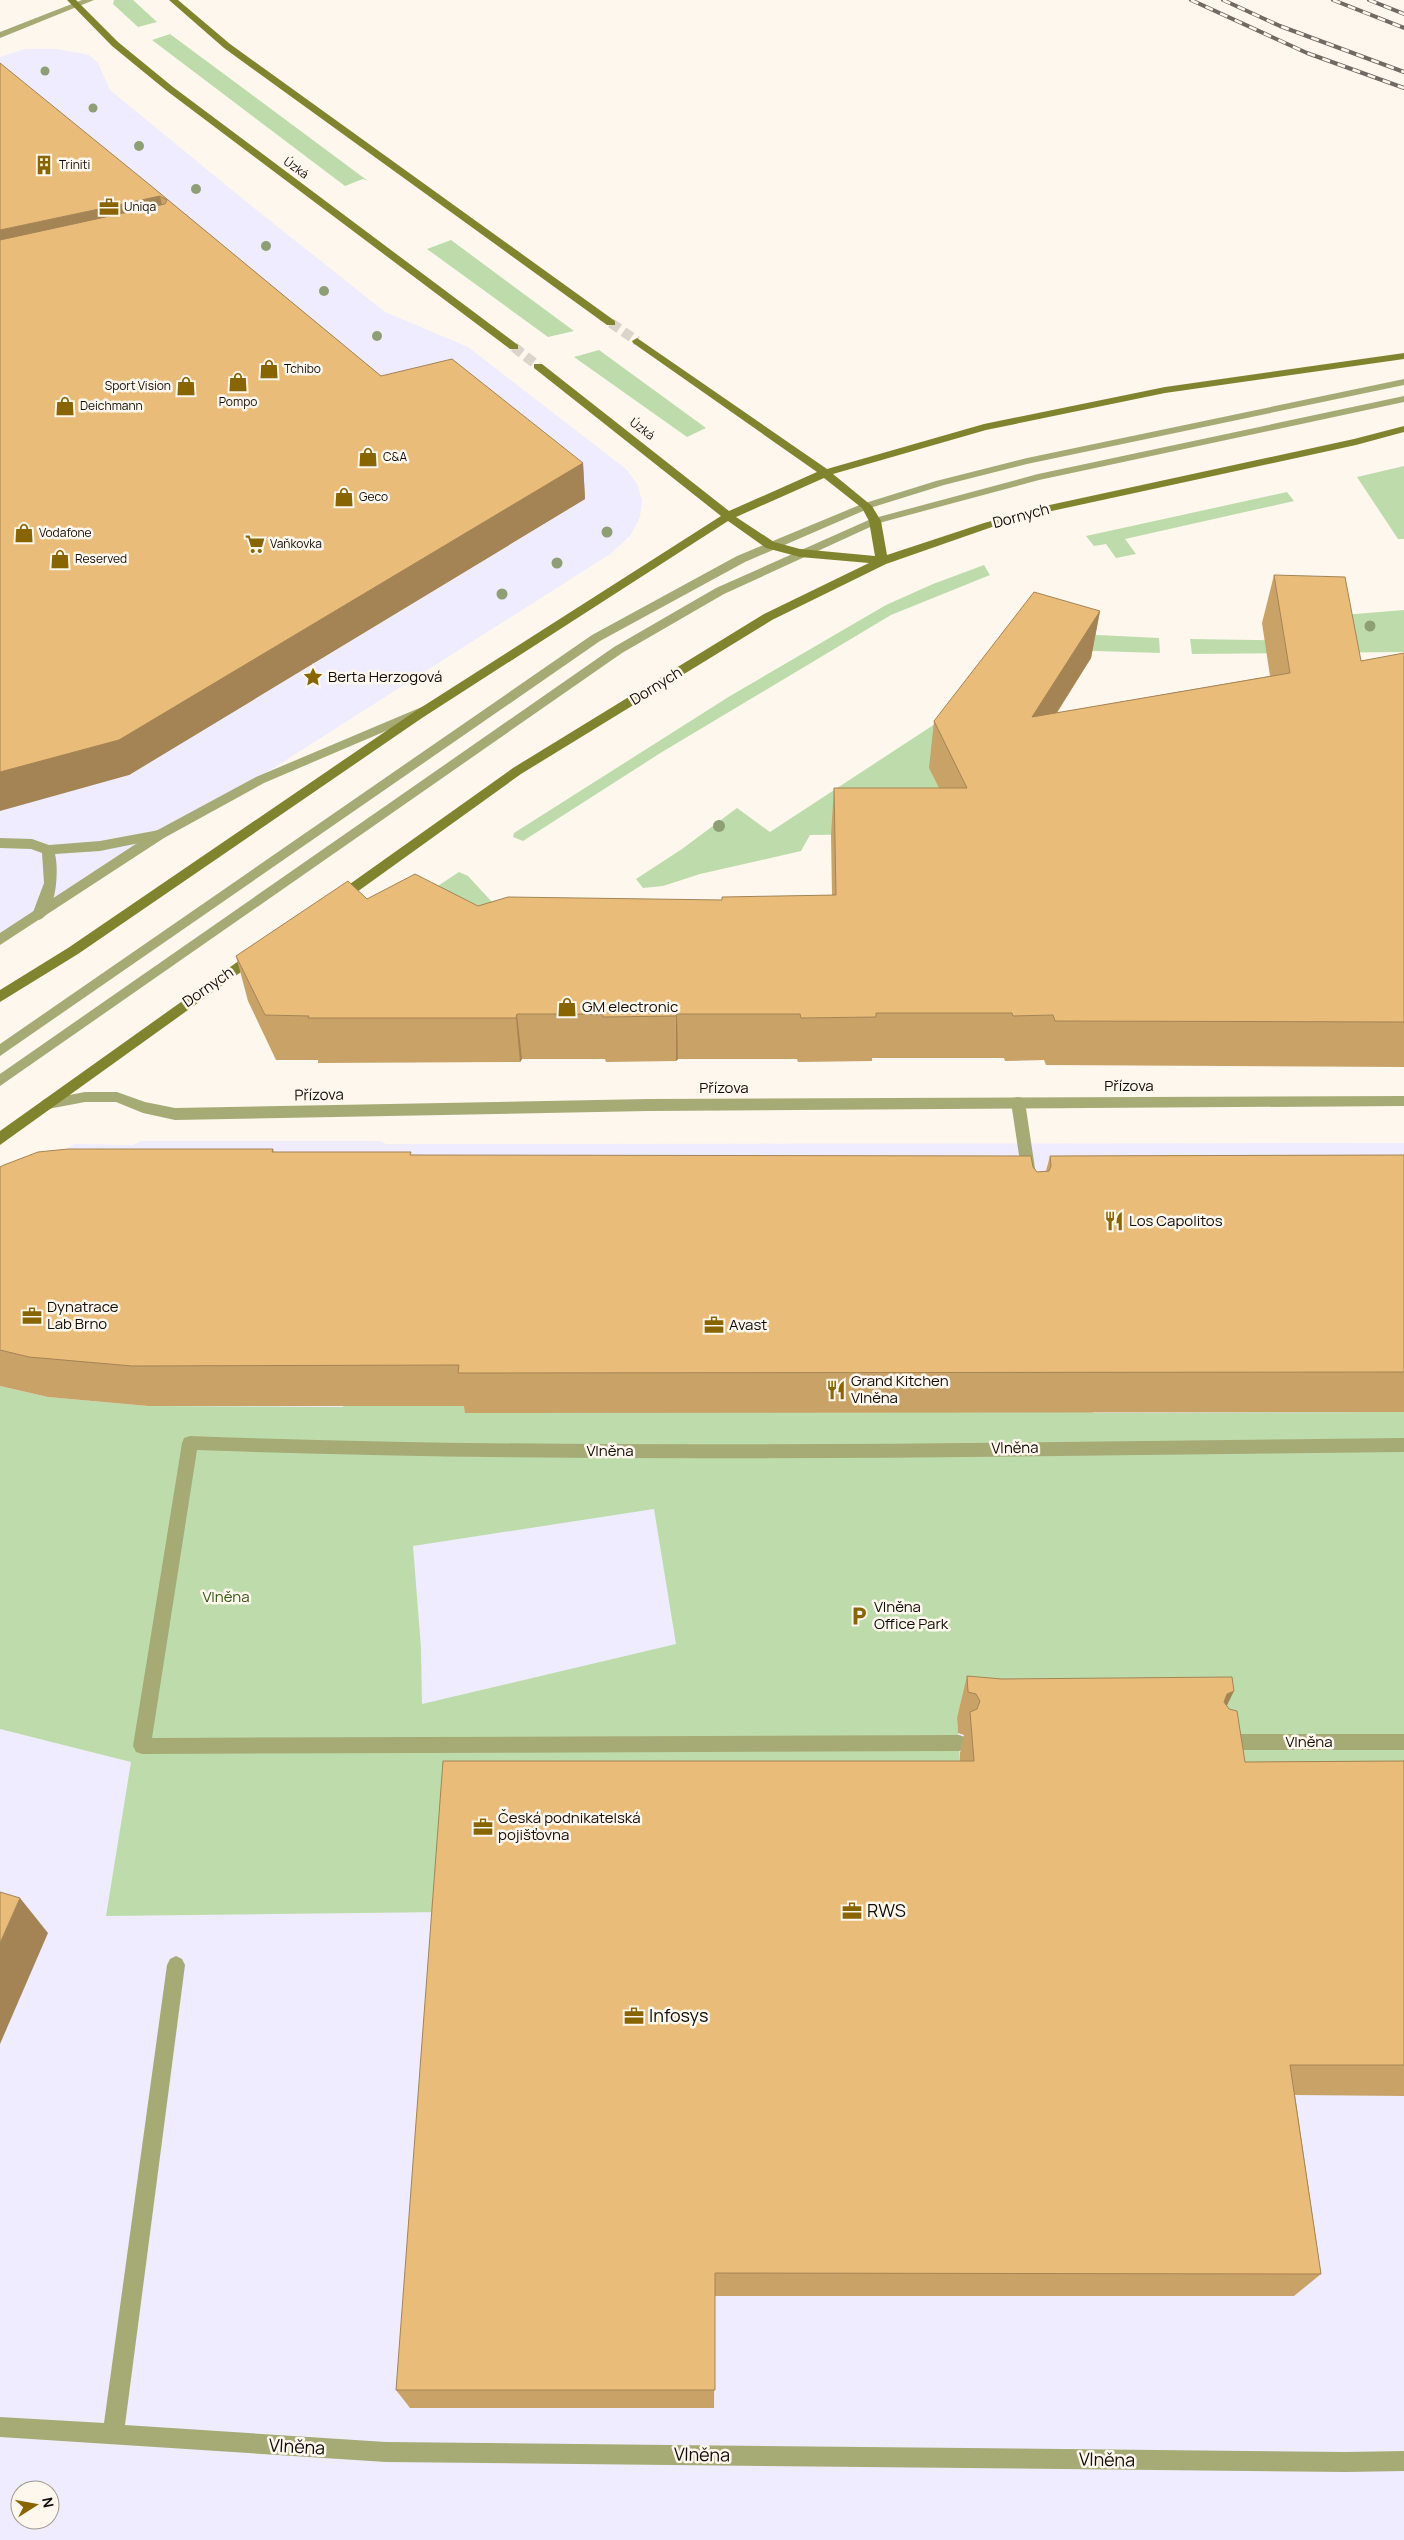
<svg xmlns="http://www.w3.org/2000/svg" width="1404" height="2540" font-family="Manrope,sans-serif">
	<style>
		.commercial { fill: #eeecfe; fill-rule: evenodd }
		.green { fill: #bedcab; fill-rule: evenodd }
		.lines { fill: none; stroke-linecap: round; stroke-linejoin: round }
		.secondary-tunnel { stroke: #dad4cb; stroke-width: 10; stroke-dasharray: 10 5; stroke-linecap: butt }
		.service { fill: #a6ab76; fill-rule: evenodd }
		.pedestrian { fill: #a6ab76; fill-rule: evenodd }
		.minor { fill: #a6ab76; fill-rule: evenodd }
		.secondary { fill: #80842e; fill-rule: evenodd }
		.rail-casing { stroke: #706a63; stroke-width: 4 }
		.rail { stroke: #fef7ed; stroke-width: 2.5; stroke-dasharray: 8; stroke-linecap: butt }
		.tree { fill: #8f9f75 }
		.wall { fill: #c9a268 }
		.shaded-wall { fill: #a48455 }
		.building { fill: #eabc79; stroke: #a48455 }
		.labels { text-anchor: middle; stroke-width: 5; stroke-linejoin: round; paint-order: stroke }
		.far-poi-label { font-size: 12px; fill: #110d08; stroke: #fef7ed; text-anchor: start }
		.far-street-label { font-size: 12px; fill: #110d08; stroke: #fef7ed }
		.street-label { font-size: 15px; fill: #110d08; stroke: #fef7ed }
		.poi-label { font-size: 15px; fill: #110d08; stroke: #fef7ed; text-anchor: start }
		.park-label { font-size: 15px; fill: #345712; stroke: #fef7ed }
		.near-poi-label { font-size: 18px; fill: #110d08; stroke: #fef7ed; text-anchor: start }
		.near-street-label { font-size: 18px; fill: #110d08; stroke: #fef7ed }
	</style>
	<rect width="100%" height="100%" fill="#fef7ed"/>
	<g class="commercial">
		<path d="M25,49H57L89,55L98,63L110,90L249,204L385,312L468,347L626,469L637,484L642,500L640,517L630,536L610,554L0,942V57Z"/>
		<path d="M141,1141H380L386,1144L1404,1143V2540H0V1204L74,1144L133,1145ZM20,2490H50V2520H20Z"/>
	</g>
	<g class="green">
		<path d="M114,0H133L157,22L138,27L113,4Z"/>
		<path d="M170,34L368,181L363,179L345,186L152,40Z"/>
		<path d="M451,240L574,331L548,337L427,249Z"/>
		<path d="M599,350L706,428L687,437L574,357Z"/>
		<path d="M1404,466V539H1398L1357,477Z"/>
		<path d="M1287,492L1294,501L1125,539L1136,554L1116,558L1106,544L1094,546L1086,536Z"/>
		<path d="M984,565L990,575L891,615L662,752L523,841L513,837L514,833L730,696L886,605L933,584Z"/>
		<path d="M1404,610V652L1192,654L1190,639L1334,641L1343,615Z"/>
		<path d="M1017,631L1159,638L1160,653L1063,650L960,833L810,835L801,851L700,874L663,886L643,888L636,879L682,849L737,808L770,832L970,701Z"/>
		<path d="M459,872L468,876L492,902L521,926L386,920Z"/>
		<path d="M1090,1385L1093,1413L1404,1412V1800L957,1719L963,1801L444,1912L106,1916L131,1762L0,1729V1386L48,1397L148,1406L343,1407L344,1405ZM654,1509L676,1644L422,1704L421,1648L413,1546Z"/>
	</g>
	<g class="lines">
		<g class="secondary-tunnel">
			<path d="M611,323L637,341"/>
			<path d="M514,347L538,366"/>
		</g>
		<g class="service">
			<path d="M1404,379V385L1027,464L944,485L870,508L745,562L600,641L0,1056V1044L592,635L737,556L862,504L936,481L1027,458Z"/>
			<path d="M1404,396V402L1039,480L879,523L724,594L622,653L0,1086V1074L614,647L716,588L871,519L1038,474Z"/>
			<path d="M159,830L165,835L164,838L100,851L55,854C59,869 57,914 39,920L32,915L44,883L42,853L31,849L0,848V838L32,839L49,845L100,841Z"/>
			<path d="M1018,1097L1023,1098L1025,1102L1036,1175L1034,1179H1024L1022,1175L1011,1102L1013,1098Z"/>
			<path d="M176,1956L182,1959L185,1965L125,2425L386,2442L1346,2452L1353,2455L1356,2462L1353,2469L1346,2472L386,2462L0,2437V2417L104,2423L167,1965L170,1959Z"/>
		</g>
		<g class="pedestrian">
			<path d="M190,1436C594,1451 999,1442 1404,1438V1452C1002,1456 599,1465 197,1450L152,1738L959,1735L965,1737L968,1743L965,1749L959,1751L142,1754L136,1752L133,1746L182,1443L184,1438Z"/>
			<path d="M1223,1734H1404V1750H1223L1217,1748L1214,1742L1217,1736Z"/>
			<path d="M1404,2451V2471L1346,2472L1339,2469L1336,2462L1339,2455L1346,2452Z"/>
		</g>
		<g class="minor">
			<path d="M82,0H94L0,38V32Z"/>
			<path d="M424,706L430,710L428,713L264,783L164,838L0,945V933L154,832L256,777Z"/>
			<path d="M85,1092H117L145,1102L175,1108L648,1099L1404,1096V1106L648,1111L175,1120L143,1113L116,1102H85L48,1109L43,1108L41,1104L43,1100L48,1099Z"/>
		</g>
		<g class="secondary">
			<path d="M67,0H76L118,42L173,87L518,345V349H510L167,91L112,46Z"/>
			<path d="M169,0H178L230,44L615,321V325H607L224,48Z"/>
			<path d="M637,338L827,469L984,424L1165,387L1404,353V359L1165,393L986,430L833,474L872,506L881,521L887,555L984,523L1045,506L1354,439L1404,426V432L1356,445L1047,512L992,527L886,564L772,620L521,774L343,902H333L331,899L333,896L513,768L764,614L869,563L800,557L766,548L728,521L422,718L78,954L0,1002V990L68,948L414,712L721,516L534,368V364H542L729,511L817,472L633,343L632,341ZM824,478L862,508L869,521L875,556L800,549L774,542L736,517Z"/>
			<path d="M254,950L261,955L259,959L0,1145V1131Z"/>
		</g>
		<defs>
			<g id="rail">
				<path d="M1191,0L1307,53L1404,88"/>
				<path d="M1223,0L1280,26L1404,72"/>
				<path d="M1333,0L1404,28"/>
				<path d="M1369,0L1404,14"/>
			</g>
		</defs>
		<use href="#rail" class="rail-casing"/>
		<use href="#rail" class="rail"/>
	</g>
	<g class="tree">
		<circle cx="45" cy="71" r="4.5"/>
		<circle cx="93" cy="108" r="4.5"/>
		<circle cx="139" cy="146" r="5"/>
		<circle cx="196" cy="189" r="5"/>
		<circle cx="266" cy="246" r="5"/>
		<circle cx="324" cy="291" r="5"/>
		<circle cx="377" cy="336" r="5"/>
		<circle cx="607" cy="532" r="5.5"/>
		<circle cx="557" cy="563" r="5.5"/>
		<circle cx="502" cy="594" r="5.5"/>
		<circle cx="1370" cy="626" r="5.5"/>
		<circle cx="719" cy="826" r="6"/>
	</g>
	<g class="wall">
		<path d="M150,185L381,376L583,463L585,499L129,775Z"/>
		<path d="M1274,575L1361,661L1404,653V1067L1046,1065L1044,1060L1005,1061L1004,1058H872V1061L798,1062L797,1059H678L676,1061L606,1062L605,1059H522L520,1062L318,1063V1060H276L248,1001L236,956L367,899L478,906L722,900L832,895L831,835L834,788H939L929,768L934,721L1100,611L1091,658L1057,713L1270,676L1262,623Z"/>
		<path d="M273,1149L274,1152L1033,1167L1037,1172L1046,1171L1050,1156L1404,1155V1412L465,1413L464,1406H148L48,1397L0,1386V1167Z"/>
		<path d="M967,1676L1227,1706L1245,1762L1404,1761V2096L1295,2095L1321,2274L1294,2296H715L714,2408H410L396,2390L960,1761V1753L964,1735L958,1733L957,1718Z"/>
	</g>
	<g class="shaded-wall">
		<path d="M160,196L168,231L0,268V230Z"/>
		<path d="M583,463L585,499L129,775L0,811V772Z"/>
		<path d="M1100,611L1091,658L1024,764L1032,717Z"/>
		<path d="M517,1014L522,1059L520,1062L516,1018Z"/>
		<path d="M677,1014L678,1059L676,1061V1016Z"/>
		<path d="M1234,1691L1214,1732L1227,1694Z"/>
		<path d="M20,1898L48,1933L0,2044V1943Z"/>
	</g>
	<g class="building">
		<path d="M0,63L150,185L381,376L452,359L583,463L119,740L0,772V240L165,204L167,200L160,196L0,230Z"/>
		<path d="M1274,575L1345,577L1361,661L1404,653V1022L1055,1021L1053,1015L1013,1016L1012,1013H876V1017L801,1018L800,1014H677L676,1016L603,1017V1014H517L516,1018H308L309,1016L265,1015L236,956L348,881L367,899L415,874L478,906L508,897L722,900V897L836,895L834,788H967L934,721L1034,592L1100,611L1032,717L1290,673Z"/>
		<path d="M68,1149H273L272,1152H411L410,1155L1031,1156L1033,1167L1037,1172L1049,1171L1051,1166L1050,1156L1404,1155V1372L458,1373L459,1365L132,1366L29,1357L0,1350V1167L4,1165L38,1152Z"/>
		<path d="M967,1676L1002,1679L1232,1677L1234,1691L1227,1694L1224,1702L1229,1709L1237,1711L1245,1762L1404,1761V2065H1290L1321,2274L715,2273V2390H396L443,1761H974L970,1712L977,1709L980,1701L976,1694L968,1692Z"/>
		<path d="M0,1892L20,1898L0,1943Z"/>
	</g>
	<defs>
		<symbol id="building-bare" viewBox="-9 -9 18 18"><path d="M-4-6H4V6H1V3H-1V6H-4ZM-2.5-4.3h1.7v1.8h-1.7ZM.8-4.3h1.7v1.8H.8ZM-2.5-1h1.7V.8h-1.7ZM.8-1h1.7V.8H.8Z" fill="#896502" stroke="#fef7ed" stroke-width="2.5" paint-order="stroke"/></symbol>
		<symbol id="office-bare" viewBox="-9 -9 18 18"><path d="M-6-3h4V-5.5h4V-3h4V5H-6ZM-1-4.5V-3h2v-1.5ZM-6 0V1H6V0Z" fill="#896502" stroke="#fef7ed" stroke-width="2.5" paint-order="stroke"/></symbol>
		<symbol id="shop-bare" viewBox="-9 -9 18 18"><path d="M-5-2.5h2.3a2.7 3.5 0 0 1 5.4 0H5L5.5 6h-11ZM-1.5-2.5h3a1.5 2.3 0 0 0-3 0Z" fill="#896502" stroke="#fef7ed" stroke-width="2.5" paint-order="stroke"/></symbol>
		<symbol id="supermarket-bare" viewBox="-9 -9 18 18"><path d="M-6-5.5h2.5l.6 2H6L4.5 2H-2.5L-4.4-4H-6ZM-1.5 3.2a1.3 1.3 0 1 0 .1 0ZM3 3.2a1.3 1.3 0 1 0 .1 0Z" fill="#896502" stroke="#fef7ed" stroke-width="2.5" paint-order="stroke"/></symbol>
		<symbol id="sight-bare" viewBox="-9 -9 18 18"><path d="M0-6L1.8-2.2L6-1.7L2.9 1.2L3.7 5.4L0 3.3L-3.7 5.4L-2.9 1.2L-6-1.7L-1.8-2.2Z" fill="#896502" stroke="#fef7ed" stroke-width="2.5" paint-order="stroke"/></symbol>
		<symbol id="restaurant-bare" viewBox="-9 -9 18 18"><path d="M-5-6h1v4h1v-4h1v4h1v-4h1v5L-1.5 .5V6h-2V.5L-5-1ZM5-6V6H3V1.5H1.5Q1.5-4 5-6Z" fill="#896502" stroke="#fef7ed" stroke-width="2.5" paint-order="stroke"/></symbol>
		<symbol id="parking-bare" viewBox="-9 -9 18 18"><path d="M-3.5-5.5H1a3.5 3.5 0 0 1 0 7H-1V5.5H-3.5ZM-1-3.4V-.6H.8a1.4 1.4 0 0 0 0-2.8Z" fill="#896502" stroke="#fef7ed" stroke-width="2.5" paint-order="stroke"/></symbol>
	</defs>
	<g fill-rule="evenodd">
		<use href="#building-bare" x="30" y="151" width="28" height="28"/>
		<use href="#office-bare" x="95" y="193" width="28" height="28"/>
		<use href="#shop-bare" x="255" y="355" width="28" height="28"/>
		<use href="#shop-bare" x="224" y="368" width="28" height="28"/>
		<use href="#shop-bare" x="172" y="372" width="28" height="28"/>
		<use href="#shop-bare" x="51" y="392" width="28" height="28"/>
		<use href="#shop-bare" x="354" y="443" width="28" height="28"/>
		<use href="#shop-bare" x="330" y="483" width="28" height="28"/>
		<use href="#shop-bare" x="10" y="519" width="28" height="28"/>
		<use href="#supermarket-bare" x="241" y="530" width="28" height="28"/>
		<use href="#shop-bare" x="46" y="545" width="28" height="28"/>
		<use href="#sight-bare" x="299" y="663" width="28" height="28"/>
		<use href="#shop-bare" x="553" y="993" width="28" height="28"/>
		<use href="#restaurant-bare" x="1100" y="1207" width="28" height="28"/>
		<use href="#office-bare" x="18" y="1302" width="28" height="28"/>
		<use href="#office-bare" x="700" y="1311" width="28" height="28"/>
		<use href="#restaurant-bare" x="822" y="1376" width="28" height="28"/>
		<use href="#parking-bare" x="845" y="1602" width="28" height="28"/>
		<use href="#office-bare" x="469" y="1813" width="28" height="28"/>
		<use href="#office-bare" x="838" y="1897" width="28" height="28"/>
		<use href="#office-bare" x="620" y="2002" width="28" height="28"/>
	</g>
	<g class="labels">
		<g class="far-poi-label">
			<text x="59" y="169">Triniti</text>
			<text x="124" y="211">Uniqa</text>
			<text x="284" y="373">Tchibo</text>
			<text x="171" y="390" text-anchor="end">Sport Vision</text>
			<text x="238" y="406" text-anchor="middle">Pompo</text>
			<text x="80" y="410">Deichmann</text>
			<text x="383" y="461">C&amp;A</text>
			<text x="359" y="501">Geco</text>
			<text x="39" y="537">Vodafone</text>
			<text x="270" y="548">Vaňkovka</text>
			<text x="75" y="563">Reserved</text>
		</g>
		<g class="far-street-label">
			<text transform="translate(296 168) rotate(36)" y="4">Úzká</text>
			<text transform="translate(642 429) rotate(37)" y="4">Úzká</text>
		</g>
		<g class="street-label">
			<text transform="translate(1021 516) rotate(-15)" y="5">Dornych</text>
			<text transform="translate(656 686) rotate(-32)" y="5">Dornych</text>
			<text transform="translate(208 987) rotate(-35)" y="5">Dornych</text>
			<text x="1129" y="1091">Přízova</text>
			<text x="724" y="1093">Přízova</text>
			<text transform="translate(319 1095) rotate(-1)" y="5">Přízova</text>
			<text transform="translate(1015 1448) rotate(-1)" y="5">Vlněna</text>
			<text x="610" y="1456">Vlněna</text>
			<text x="1309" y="1747">Vlněna</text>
		</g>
		<g class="poi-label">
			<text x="328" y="682">Berta Herzogová</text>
			<text x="582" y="1012">GM electronic</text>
			<text x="1129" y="1226">Los Capolitos</text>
			<text x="47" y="1312">Dynatrace<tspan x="47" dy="17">Lab Brno</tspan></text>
			<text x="729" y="1330">Avast</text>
			<text x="851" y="1386">Grand Kitchen<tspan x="851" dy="17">Vlněna</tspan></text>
			<text x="874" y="1612">Vlněna<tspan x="874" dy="17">Office Park</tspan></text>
			<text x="498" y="1823">Česká podnikatelská<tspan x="498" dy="17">pojišťovna</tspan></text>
		</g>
		<g class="park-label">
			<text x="226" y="1602">Vlněna</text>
		</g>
		<g class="near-poi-label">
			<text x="867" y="1917">RWS</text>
			<text x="649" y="2022">Infosys</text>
		</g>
		<g class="near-street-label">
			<text transform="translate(297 2447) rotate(3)" y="6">Vlněna</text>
			<text transform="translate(702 2455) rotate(1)" y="6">Vlněna</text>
			<text transform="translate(1107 2460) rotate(1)" y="6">Vlněna</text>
		</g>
	</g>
	<g transform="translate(35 2505) rotate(79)"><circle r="24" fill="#fef7ed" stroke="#9f9991"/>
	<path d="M0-4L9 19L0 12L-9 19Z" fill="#896502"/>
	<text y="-8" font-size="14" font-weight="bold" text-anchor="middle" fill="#110d08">N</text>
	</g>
</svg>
